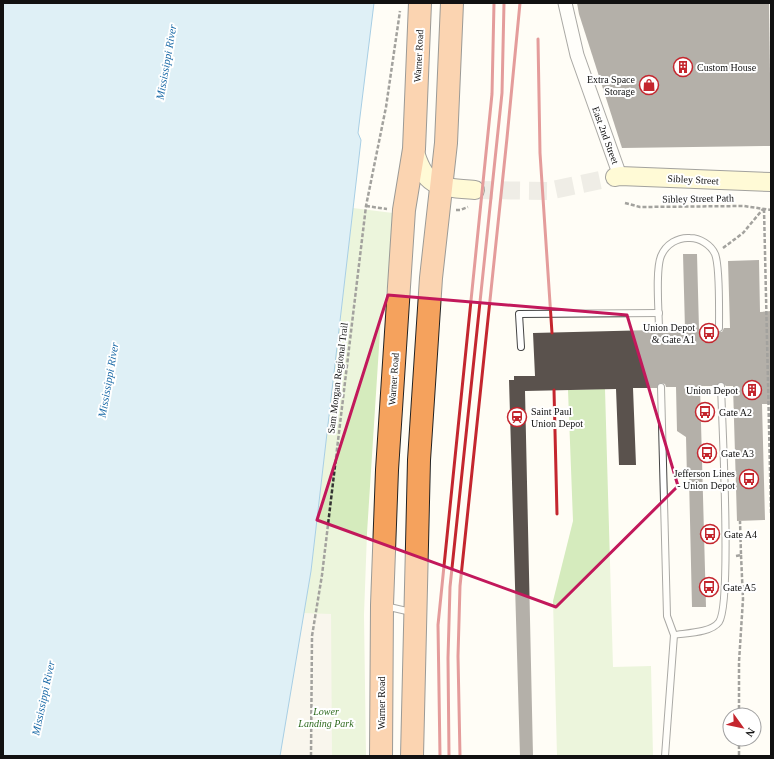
<svg xmlns="http://www.w3.org/2000/svg" width="774" height="759" font-family="'Times New Roman',serif">
	<style>
		.green { fill: #d5ebbd }
		.plaza { fill: #f1ede2 }
		.water { fill: #b9e0f7; stroke: #3f96cf }
		.building { fill: #5a524d }
		.lines { fill: none; stroke-linecap: round; stroke-linejoin: round }
		.secondary-tunnel { stroke: #dbdad3; stroke-width: 18; stroke-dasharray: 18 9; stroke-linecap: butt }
		.lane-casing { stroke: #444; stroke-width: 8 }
		.street-casing { stroke: #444; stroke-width: 15 }
		.secondary-casing { stroke: #333; stroke-width: 20 }
		.highway-casing { stroke: #222; stroke-width: 24 }
		.path { stroke: #333; stroke-width: 2.5; stroke-dasharray: 4 2; stroke-linecap: butt }
		.lane { stroke: #fff; stroke-width: 6 }
		.street { stroke: #fff; stroke-width: 13 }
		.secondary { stroke: #fff6b0; stroke-width: 18 }
		.highway { stroke: #f5a25d; stroke-width: 22 }
		.rail { stroke: #c4262e; stroke-width: 3 }
		.marked { fill: none; stroke: #c2185b; stroke-width: 3; stroke-linejoin: round }
		.labels { text-anchor: middle; stroke-width: 4; stroke-linejoin: round; paint-order: stroke }
		.street-label { font-size: 10px; fill: #111; stroke: #fff }
		.poi-label { font-size: 10px; fill: #111; stroke: #fff; text-anchor: start }
		.park-label { font-size: 10px; font-style: italic; fill: #2f6b1f; stroke: #fff }
		.water-label { font-size: 11px; font-style: italic; fill: #1768a6; stroke: #fff }
	</style>
	<rect width="100%" height="100%" fill="#fffdf5"/>
	<g class="green">
		<path d="M353,208L393,213L392,264L381,316L367,533L364,615L366,756H280L311,571Z"/>
		<path d="M605,389L613,667L651,666L653,756H557L553,601L573,521L568,390Z"/>
	</g>
	<path class="plaza" d="M304,613L331,614L332,756H280Z"/>
	<path class="water" d="M3,3H374L358,133L361,140L311,571L280,756H3Z"/>
	<g class="building">
		<path d="M577,3H769L771,146L622,148L579,14Z"/>
		<path d="M683,254H697L699,329L715,328L719,332H722L724,328H730L728,261L759,260L760,312L771,311V404H762L765,520L737,521L733,386H726L721,382L717,386H700L706,607H692L689,477H687L686,437L677,431L676,387H666L665,384L660,383L657,388H633L636,465H619L616,389L525,391L533,756H520L509,380H514V376H535L533,333L654,330L655,333L659,334L663,329H685Z"/>
	</g>
	<g class="lines">
		<path class="secondary-tunnel" d="M475,190L548,191L615,177"/>
		<defs>
			<g id="lane">
				<path d="M659,330C659,312 655,271 661,256C666,244 678,237 690,238C700,238 711,245 715,254C720,266 719,312 719,328"/>
				<path d="M521,347L519,314L659,313"/>
				<path d="M661,387L667,616L674,635L665,756"/>
				<path d="M385,606L411,612"/>
				<path d="M674,635C686,633 711,633 719,622C732,604 722,420 721,386"/>
			</g>
			<path id="street" d="M565,3L577,55L620,176"/>
			<g id="secondary">
				<path d="M414,149C425,188 438,187 475,190"/>
				<path d="M615,177L620,176L771,182"/>
			</g>
			<g id="highway">
				<path d="M381,756L382,605L387,470L404,210L414,149L420,3"/>
				<path d="M412,756L419,460L431,278L446,143L452,3"/>
			</g>
		</defs>
		<use href="#lane" class="lane-casing"/>
		<use href="#street" class="street-casing"/>
		<use href="#secondary" class="secondary-casing"/>
		<use href="#highway" class="highway-casing"/>
		<g class="path">
			<path d="M625,203L640,207L744,206L771,210"/>
			<path d="M366,206L387,209"/>
			<path d="M764,209L771,513"/>
			<path d="M456,210H460L468,207"/>
			<path d="M723,248L743,233L763,209"/>
			<path d="M736,556L741,555L740,521"/>
			<path d="M739,715V662L743,599L741,555"/>
			<path d="M739,739V756"/>
			<path d="M311,756L312,636L322,575L366,206L386,107L400,11"/>
		</g>
		<use href="#lane" class="lane"/>
		<use href="#street" class="street"/>
		<use href="#secondary" class="secondary"/>
		<use href="#highway" class="highway"/>
		<g class="rail">
			<path d="M538,39L540,153L552,333"/>
			<path d="M554,390L557,514"/>
			<path d="M440,756L438,625L492,94L494,3"/>
			<path d="M449,756L448,658L450,587L502,93L504,3"/>
			<path d="M460,756L458,656L460,586L507,138L520,3"/>
		</g>
	</g>
	<path d="M0 0H774V759H0ZM388,295L627,315L678,486L556,607L317,520Z" fill="#fffdf5" fill-opacity=".55" fill-rule="evenodd"/>
	<path class="marked" d="M388,295L627,315L678,486L556,607L317,520Z"/>
	<defs>
		<symbol id="building-ring" viewBox="-11 -11 22 22"><circle r="9.5" fill="#fff" stroke="#c4262e" stroke-width="1.5"/><path d="M-4-6H4V6H1V3H-1V6H-4ZM-2.5-4.3h1.7v1.8h-1.7ZM.8-4.3h1.7v1.8H.8ZM-2.5-1h1.7V.8h-1.7ZM.8-1h1.7V.8H.8Z" fill="#c4262e"/></symbol>
		<symbol id="shop-ring" viewBox="-11 -11 22 22"><circle r="9.5" fill="#fff" stroke="#c4262e" stroke-width="1.5"/><path d="M-5-2.5h2.3a2.7 3.5 0 0 1 5.4 0H5L5.5 6h-11ZM-1.5-2.5h3a1.5 2.3 0 0 0-3 0Z" fill="#c4262e"/></symbol>
		<symbol id="bus-ring" viewBox="-11 -11 22 22"><circle r="9.5" fill="#fff" stroke="#c4262e" stroke-width="1.5"/><path d="M-5-6H5V4H4V6H2V4H-2V6H-4V4H-5ZM-3.5-4V0h7V-4ZM-3.5 1.2v1.5H-2V1.2ZM2 1.2v1.5H3.5V1.2Z" fill="#c4262e"/></symbol>
		<symbol id="station-ring" viewBox="-11 -11 22 22"><circle r="9.5" fill="#fff" stroke="#c4262e" stroke-width="1.5"/><path d="M-3-6H3Q5-6 5-4V2Q5 4 3 4L4.5 6H3L1.5 4h-3L-3 6H-4.5L-3 4Q-5 4-5 2V-4Q-5-6-3-6ZM-3.5-4v3h7v-3ZM-3.5 1v1.5H-2V1ZM2 1v1.5H3.5V1Z" fill="#c4262e"/></symbol>
	</defs>
	<g fill-rule="evenodd">
		<use href="#building-ring" x="672" y="56" width="22" height="22"/>
		<use href="#shop-ring" x="638" y="74" width="22" height="22"/>
		<use href="#bus-ring" x="698" y="322" width="22" height="22"/>
		<use href="#building-ring" x="741" y="379" width="22" height="22"/>
		<use href="#bus-ring" x="694" y="401" width="22" height="22"/>
		<use href="#station-ring" x="506" y="406" width="22" height="22"/>
		<use href="#bus-ring" x="696" y="442" width="22" height="22"/>
		<use href="#bus-ring" x="738" y="468" width="22" height="22"/>
		<use href="#bus-ring" x="699" y="523" width="22" height="22"/>
		<use href="#bus-ring" x="698" y="576" width="22" height="22"/>
	</g>
	<g class="labels">
		<g class="street-label">
			<text transform="translate(418 56) rotate(-87)" y="4">Warner Road</text>
			<text transform="translate(606 135) rotate(70)" y="4">East 2nd Street</text>
			<text transform="translate(693 179) rotate(3)" y="4">Sibley Street</text>
			<text transform="translate(698 198) rotate(-1)" y="4">Sibley Street Path</text>
			<text transform="translate(337 378) rotate(-83)" y="4">Sam Morgan Regional Trail</text>
			<text transform="translate(393 379) rotate(-86)" y="4">Warner Road</text>
			<text transform="translate(381 703) rotate(-90)" y="4">Warner Road</text>
		</g>
		<g class="poi-label">
			<text x="697" y="71">Custom House</text>
			<text x="635" y="83" text-anchor="end">Extra Space<tspan x="635" dy="12">Storage</tspan></text>
			<text x="695" y="331" text-anchor="end">Union Depot<tspan x="695" dy="12">&amp; Gate A1</tspan></text>
			<text x="738" y="394" text-anchor="end">Union Depot</text>
			<text x="531" y="415">Saint Paul<tspan x="531" dy="12">Union Depot</tspan></text>
			<text x="719" y="416">Gate A2</text>
			<text x="721" y="457">Gate A3</text>
			<text x="735" y="477" text-anchor="end">Jefferson Lines<tspan x="735" dy="12">- Union Depot</tspan></text>
			<text x="724" y="538">Gate A4</text>
			<text x="723" y="591">Gate A5</text>
		</g>
		<g class="park-label">
			<text x="326" y="715">Lower<tspan x="326" dy="12">Landing Park</tspan></text>
		</g>
		<g class="water-label">
			<text transform="translate(166 62) rotate(-80)" y="4">Mississippi River</text>
			<text transform="translate(108 380) rotate(-80)" y="4">Mississippi River</text>
			<text transform="translate(43 698) rotate(-78)" y="4">Mississippi River</text>
		</g>
	</g>
	<rect width="774" height="759" fill="none" stroke="#111111" stroke-width="8"/>
	<g transform="translate(742 727) rotate(123)"><circle r="19" fill="#ffffff" stroke="#a0a0a0"/>
	<path d="M0-3L7 15L0 10L-7 15Z" fill="#c4262e"/>
	<text y="-6" font-size="11" font-weight="bold" text-anchor="middle" fill="#111111">N</text>
	</g>
</svg>
